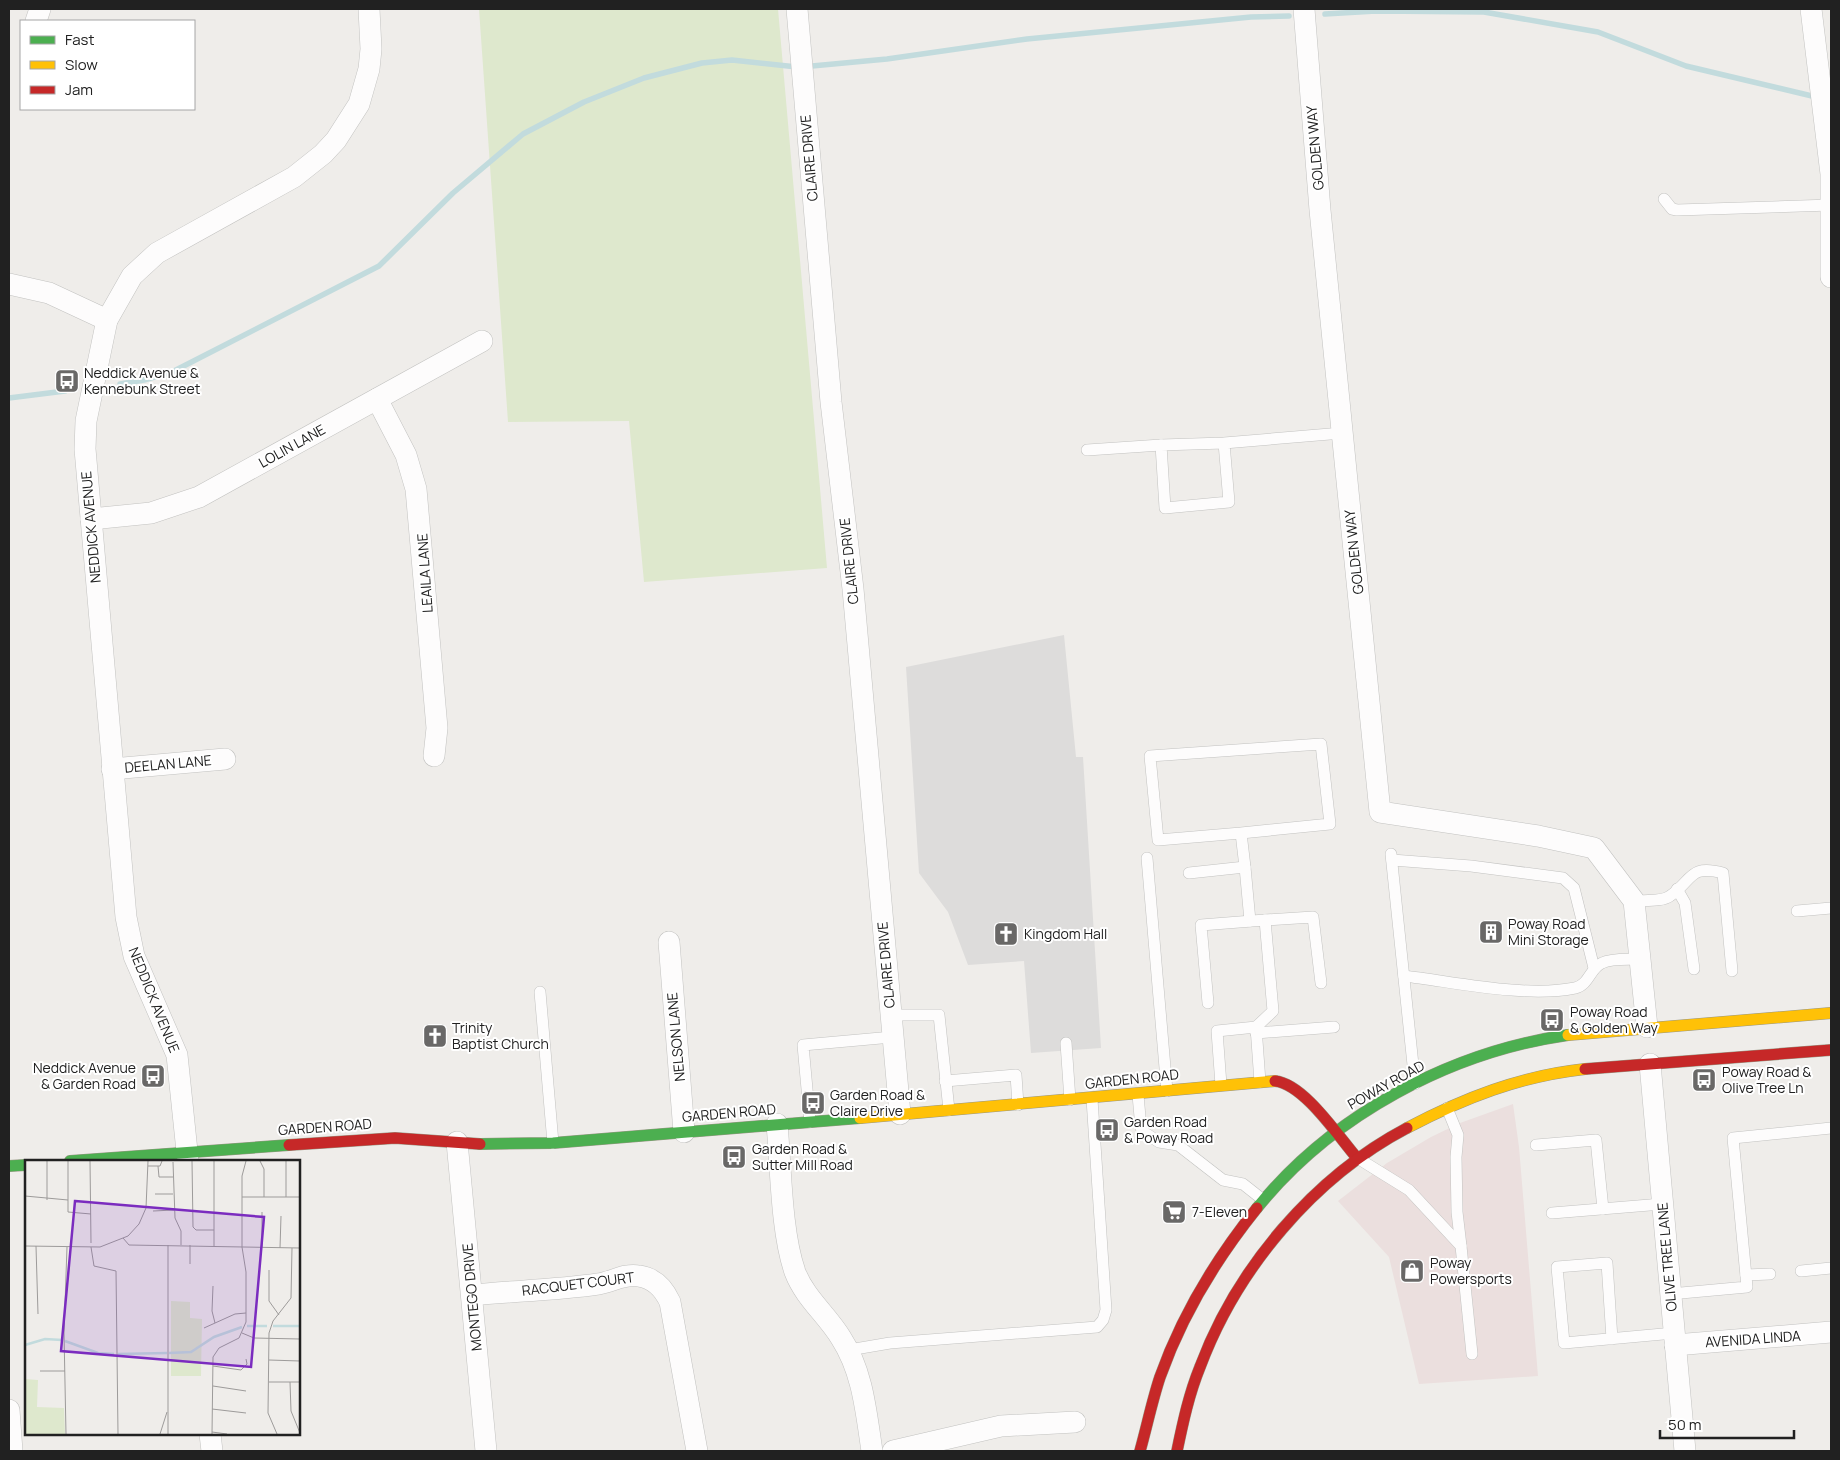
<svg xmlns="http://www.w3.org/2000/svg" width="1840" height="1460" font-family="Manrope,sans-serif">
	<style>
		.commercial { fill: #ebdfde }
		.religious { fill: #dddcdb }
		.grass { fill: #dee8cd }
		.lines { fill: none; stroke-linecap: round; stroke-linejoin: round }
		.stream { stroke: #c2dbdd; stroke-width: 5.5 }
		.lane-casing { stroke: #c2c2c0; stroke-width: 12 }
		.street-casing { stroke: #c2c2c0; stroke-width: 22 }
		.fast-casing { stroke: #989784; stroke-width: 12 }
		.slow-casing { stroke: #989784; stroke-width: 12 }
		.jam-casing { stroke: #989784; stroke-width: 12 }
		.lane { stroke: #fdfcfc; stroke-width: 11 }
		.street { stroke: #fdfcfc; stroke-width: 21 }
		.fast { stroke: #4caf50; stroke-width: 11 }
		.slow { stroke: #ffc107; stroke-width: 11 }
		.jam { stroke: #c62828; stroke-width: 11 }
		.labels { text-anchor: middle; stroke-width: 4; stroke-linejoin: round; paint-order: stroke }
		.street-label { font-size: 14px; fill: #212121; stroke: #fff }
		.poi-label { font-size: 14px; fill: #212121; stroke: #fff; text-anchor: start }
		.inset-river { fill: none; stroke: #c2dbdd; stroke-width: 2.5 }
		.inset-road { fill: none; stroke: #9d9b9a; stroke-width: 1 }
		.view { fill: #7b2cbf; fill-opacity: 0.15; stroke: #7b2cbf; stroke-width: 2.5 }
		.inset-edge { fill: none; stroke: #212121; stroke-width: 2.5 }
	</style>
	<rect width="100%" height="100%" fill="#efedea"/>
	<path class="commercial" d="M1513,1104L1519,1147L1538,1376L1419,1384L1389,1257L1338,1201L1387,1163L1431,1137L1460,1123Z"/>
	<path class="religious" d="M1064,635L1076,757H1083L1101,1048L1031,1053L1024,961L968,965L948,912L919,873L906,667Z"/>
	<path class="grass" d="M479,9H778L827,568L644,582L629,421L508,422Z"/>
	<g class="lines">
		<g class="stream">
			<path d="M1325,14L1376,11L1484,12L1598,32L1686,66L1812,96"/>
			<path d="M812,66L887,59L1027,39L1251,17L1289,16"/>
			<path d="M120,384L144,380L172,372L379,266L453,193L523,134L584,102L644,78L702,63L732,60L797,67"/>
			<path d="M9,398L65,391"/>
		</g>
		<defs>
			<g id="lane">
				<path d="M1664,199L1672,209L1677,210L1831,205"/>
				<path d="M1224,443L1161,445L1165,508L1229,502L1224,443L1342,433"/>
				<path d="M1087,450L1161,445"/>
				<path d="M1241,833L1158,840L1150,756L1321,744L1330,824L1241,833L1245,867"/>
				<path d="M1391,854L1415,1084"/>
				<path d="M1147,858L1167,1091"/>
				<path d="M1392,860L1471,866L1563,878L1574,888L1594,968"/>
				<path d="M1189,873L1245,867L1250,921"/>
				<path d="M1677,889L1685,903L1694,969"/>
				<path d="M1634,901C1644,900 1662,902 1670,896C1693,880 1689,864 1723,873L1732,971"/>
				<path d="M1797,911L1831,908"/>
				<path d="M1265,920L1313,917L1321,983"/>
				<path d="M1404,976C1455,982 1526,998 1575,988C1589,985 1590,968 1602,963C1612,958 1629,960 1640,959"/>
				<path d="M540,992L553,1143"/>
				<path d="M1208,1003L1201,925L1265,920L1273,1011L1256,1027"/>
				<path d="M890,1015H939L949,1110"/>
				<path d="M1256,1033L1334,1027"/>
				<path d="M1066,1043L1070,1100"/>
				<path d="M945,1081L1016,1075L1018,1105"/>
				<path d="M1221,1085L1217,1031L1256,1027L1260,1082"/>
				<path d="M1138,1095L1141,1128L1145,1133L1159,1142L1178,1145L1223,1180L1243,1184L1262,1199"/>
				<path d="M1447,1108L1458,1135L1456,1157L1457,1212L1461,1246"/>
				<path d="M810,1122L803,1045L892,1037"/>
				<path d="M1536,1145L1596,1140L1603,1209"/>
				<path d="M1359,1159L1409,1190L1461,1246L1472,1354"/>
				<path d="M1552,1213L1662,1204"/>
				<path d="M1801,1271L1831,1268"/>
				<path d="M1746,1275L1770,1274"/>
				<path d="M1670,1294L1747,1287L1733,1138L1831,1128"/>
				<path d="M1612,1339L1607,1263L1557,1267L1564,1343L1674,1333"/>
				<path d="M849,1350L890,1343L1097,1327L1103,1320L1106,1310L1092,1099"/>
			</g>
			<g id="street">
				<path d="M797,9L831,402L853,589L900,1114"/>
				<path d="M1304,9L1320,210L1380,812L1538,836L1594,848L1634,901L1647,1027"/>
				<path d="M1811,9L1831,174V277"/>
				<path d="M36,21L40,9"/>
				<path d="M9,284L49,293L107,320"/>
				<path d="M377,399L406,455L416,489L437,728L434,756"/>
				<path d="M91,519L151,513L199,497L482,341"/>
				<path d="M112,769L225,759"/>
				<path d="M669,942L684,1132"/>
				<path d="M1650,1064L1685,1451"/>
				<path d="M777,1124C781,1168 781,1232 795,1272C805,1298 827,1315 841,1338C863,1372 866,1412 872,1451"/>
				<path d="M457,1142L486,1451"/>
				<path d="M188,1161L177,1055L134,956L126,917L85,449L86,421L107,320L132,276L157,253L294,177L323,154L336,140L359,104L369,69L371,49L369,9"/>
				<path d="M472,1295C514,1291 557,1290 598,1284C612,1282 625,1273 639,1276C654,1278 664,1289 670,1302L697,1451"/>
				<path d="M1675,1345L1831,1332"/>
				<path d="M9,1410L12,1451"/>
				<path d="M210,1434L212,1451"/>
				<path d="M893,1451L1001,1426L1075,1422"/>
			</g>
			<g id="fast">
				<path d="M480,1144L553,1143L860,1118"/>
				<path d="M70,1161L289,1145"/>
				<path d="M9,1166L26,1165"/>
				<path d="M1257,1208C1332,1115 1450,1052 1568,1035"/>
			</g>
			<g id="slow">
				<path d="M1568,1035L1831,1013"/>
				<path d="M860,1118L1275,1081"/>
				<path d="M1407,1128C1464,1098 1520,1076 1585,1069"/>
			</g>
			<g id="jam">
				<path d="M1585,1069L1831,1050"/>
				<path d="M1275,1081C1304,1084 1338,1136 1357,1158"/>
				<path d="M289,1145L395,1138L480,1144"/>
				<path d="M1140,1451C1147,1426 1152,1401 1160,1377C1182,1315 1216,1259 1257,1208"/>
				<path d="M1177,1451C1183,1422 1189,1394 1200,1367C1237,1268 1314,1177 1407,1128"/>
			</g>
		</defs>
		<use href="#lane" class="lane-casing"/>
		<use href="#street" class="street-casing"/>
		<use href="#fast" class="fast-casing"/>
		<use href="#slow" class="slow-casing"/>
		<use href="#jam" class="jam-casing"/>
		<use href="#lane" class="lane"/>
		<use href="#street" class="street"/>
		<use href="#fast" class="fast"/>
		<use href="#slow" class="slow"/>
		<use href="#jam" class="jam"/>
	</g>
	<defs>
		<symbol id="bus-square" viewBox="-11 -11 22 22"><rect x="-9" y="-9" width="18" height="18" rx="4" fill="#696867" stroke="#fff"/><path d="M-5-6H5V4H4V6H2V4H-2V6H-4V4H-5ZM-3.5-4V0h7V-4ZM-3.5 1.2v1.5H-2V1.2ZM2 1.2v1.5H3.5V1.2Z" fill="#fff"/></symbol>
		<symbol id="building-square" viewBox="-11 -11 22 22"><rect x="-9" y="-9" width="18" height="18" rx="4" fill="#696867" stroke="#fff"/><path d="M-4-6H4V6H1V3H-1V6H-4ZM-2.5-4.3h1.7v1.8h-1.7ZM.8-4.3h1.7v1.8H.8ZM-2.5-1h1.7V.8h-1.7ZM.8-1h1.7V.8H.8Z" fill="#fff"/></symbol>
		<symbol id="church-square" viewBox="-11 -11 22 22"><rect x="-9" y="-9" width="18" height="18" rx="4" fill="#696867" stroke="#fff"/><path d="M-1.2-6h2.4v3.5h3.3v2.4h-3.3V6h-2.4V-.1h-3.3v-2.4h3.3Z" fill="#fff"/></symbol>
		<symbol id="supermarket-square" viewBox="-11 -11 22 22"><rect x="-9" y="-9" width="18" height="18" rx="4" fill="#696867" stroke="#fff"/><path d="M-6-5.5h2.5l.6 2H6L4.5 2H-2.5L-4.4-4H-6ZM-1.5 3.2a1.3 1.3 0 1 0 .1 0ZM3 3.2a1.3 1.3 0 1 0 .1 0Z" fill="#fff"/></symbol>
		<symbol id="shop-square" viewBox="-11 -11 22 22"><rect x="-9" y="-9" width="18" height="18" rx="4" fill="#696867" stroke="#fff"/><path d="M-5-2.5h2.3a2.7 3.5 0 0 1 5.4 0H5L5.5 6h-11ZM-1.5-2.5h3a1.5 2.3 0 0 0-3 0Z" fill="#fff"/></symbol>
	</defs>
	<g fill-rule="evenodd">
		<use href="#bus-square" x="53" y="367" width="28" height="28"/>
		<use href="#building-square" x="1477" y="918" width="28" height="28"/>
		<use href="#church-square" x="992" y="920" width="28" height="28"/>
		<use href="#bus-square" x="1538" y="1006" width="28" height="28"/>
		<use href="#church-square" x="421" y="1022" width="28" height="28"/>
		<use href="#bus-square" x="139" y="1062" width="28" height="28"/>
		<use href="#bus-square" x="1690" y="1066" width="28" height="28"/>
		<use href="#bus-square" x="799" y="1089" width="28" height="28"/>
		<use href="#bus-square" x="1093" y="1116" width="28" height="28"/>
		<use href="#bus-square" x="720" y="1143" width="28" height="28"/>
		<use href="#supermarket-square" x="1160" y="1198" width="28" height="28"/>
		<use href="#shop-square" x="1398" y="1257" width="28" height="28"/>
	</g>
	<g class="labels">
		<g class="street-label">
			<text transform="translate(1315 148) rotate(-95)" y="5">GOLDEN WAY</text>
			<text transform="translate(809 158) rotate(-95)" y="5">CLAIRE DRIVE</text>
			<text transform="translate(292 446) rotate(-29)" y="5">LOLIN LANE</text>
			<text transform="translate(91 527) rotate(-95)" y="5">NEDDICK AVENUE</text>
			<text transform="translate(1354 552) rotate(-96)" y="5">GOLDEN WAY</text>
			<text transform="translate(849 561) rotate(-96)" y="5">CLAIRE DRIVE</text>
			<text transform="translate(425 573) rotate(-94)" y="5">LEAILA LANE</text>
			<text transform="translate(168 764) rotate(-5)" y="5">DEELAN LANE</text>
			<text transform="translate(886 965) rotate(-95)" y="5">CLAIRE DRIVE</text>
			<text transform="translate(154 1000) rotate(68)" y="5">NEDDICK AVENUE</text>
			<text transform="translate(676 1037) rotate(-95)" y="5">NELSON LANE</text>
			<text transform="translate(1132 1079) rotate(-6)" y="5">GARDEN ROAD</text>
			<text transform="translate(1386 1085) rotate(-29)" y="5">POWAY ROAD</text>
			<text transform="translate(729 1113) rotate(-5)" y="5">GARDEN ROAD</text>
			<text transform="translate(325 1127) rotate(-4)" y="5">GARDEN ROAD</text>
			<text transform="translate(1667 1257) rotate(-95)" y="5">OLIVE TREE LANE</text>
			<text transform="translate(578 1284) rotate(-7)" y="5">RACQUET COURT</text>
			<text transform="translate(472 1297) rotate(-95)" y="5">MONTEGO DRIVE</text>
			<text transform="translate(1753 1339) rotate(-4)" y="5">AVENIDA LINDA</text>
		</g>
		<g class="poi-label">
			<text x="84" y="378">Neddick Avenue &amp;<tspan x="84" dy="16">Kennebunk Street</tspan></text>
			<text x="1508" y="929">Poway Road<tspan x="1508" dy="16">Mini Storage</tspan></text>
			<text x="1024" y="939">Kingdom Hall</text>
			<text x="1570" y="1017">Poway Road<tspan x="1570" dy="16">&amp; Golden Way</tspan></text>
			<text x="452" y="1033">Trinity<tspan x="452" dy="16">Baptist Church</tspan></text>
			<text x="136" y="1073" text-anchor="end">Neddick Avenue<tspan x="136" dy="16">&amp; Garden Road</tspan></text>
			<text x="1722" y="1077">Poway Road &amp;<tspan x="1722" dy="16">Olive Tree Ln</tspan></text>
			<text x="830" y="1100">Garden Road &amp;<tspan x="830" dy="16">Claire Drive</tspan></text>
			<text x="1124" y="1127">Garden Road<tspan x="1124" dy="16">&amp; Poway Road</tspan></text>
			<text x="752" y="1154">Garden Road &amp;<tspan x="752" dy="16">Sutter Mill Road</tspan></text>
			<text x="1192" y="1217">7-Eleven</text>
			<text x="1430" y="1268">Poway<tspan x="1430" dy="16">Powersports</tspan></text>
		</g>
	</g>
	<g transform="translate(25 1160)">
		<rect width="275" height="275" fill="#efedea"/>
		<path d="M146,141L165,142V158L177,159L176,216H146ZM0,219L13,220L12,247L39,248L40,274H0Z" fill="#dee8cd"/>
		<path class="inset-river" d="M222,166H242M248,166H275M40,181L73,193L89,194M0,185L20,179L37,180M144,193L166,192L189,177L217,167M93,194L142,193"/>
		<path class="inset-road" d="M22,1V40M43,1V52L66,54M65,1L66,83M167,1L168,67L171,70H189M189,1V86M235,1L239,9V37M148,2L150,58L156,71V85M123,6H135L137,1M133,6L134,17H148M130,34H148M0,36L43,40M217,37H275M261,37V1M128,51L149,50M98,78L104,85L275,88M0,86L75,87L103,76L114,64L121,48L123,1M11,86L13,154M66,87L69,106L91,111L93,274M237,87V52M255,88L256,56M275,88V58M165,104V85M244,110V141L254,155M188,126L187,151L190,163M179,168L210,154L221,153M217,173L229,178L275,179M244,200L275,201M188,206L216,210L222,204L221,199M15,211H40M244,222H275M265,222L266,251L275,273M188,226L221,231M187,249L221,253M187,272L202,274M41,274L39,173L42,87M135,274L142,252M143,274V85M187,274L188,197L194,188L214,178L221,162V112L217,87V16L221,1M252,274L243,253L244,173L248,161L266,138L267,88"/>
		<path class="view" d="M50,41L239,57L226,207L36,191Z"/>
		<rect width="275" height="275" class="inset-edge"/>
	</g>
	<rect width="1840" height="1460" fill="none" stroke="#212121" stroke-width="20"/>
	<rect x="20" y="20" width="175" height="90" fill="#ffffff" stroke="#a6a6a6"/>
	<rect x="30" y="36" width="25" height="8" fill="#4caf50" stroke="#a6a6a6"/>
	<text x="65" y="45" font-size="15" fill="#212121">Fast</text>
	<rect x="30" y="61" width="25" height="8" fill="#ffc107" stroke="#a6a6a6"/>
	<text x="65" y="70" font-size="15" fill="#212121">Slow</text>
	<rect x="30" y="86" width="25" height="8" fill="#c62828" stroke="#a6a6a6"/>
	<text x="65" y="95" font-size="15" fill="#212121">Jam</text>
	<path d="M1660 1430v8h134v-8" fill="none" stroke="#212121" stroke-width="2.5"/>
	<text x="1668" y="1430" font-size="15" fill="#212121" stroke="#ffffff" stroke-width="4" paint-order="stroke">50 m</text>
</svg>
